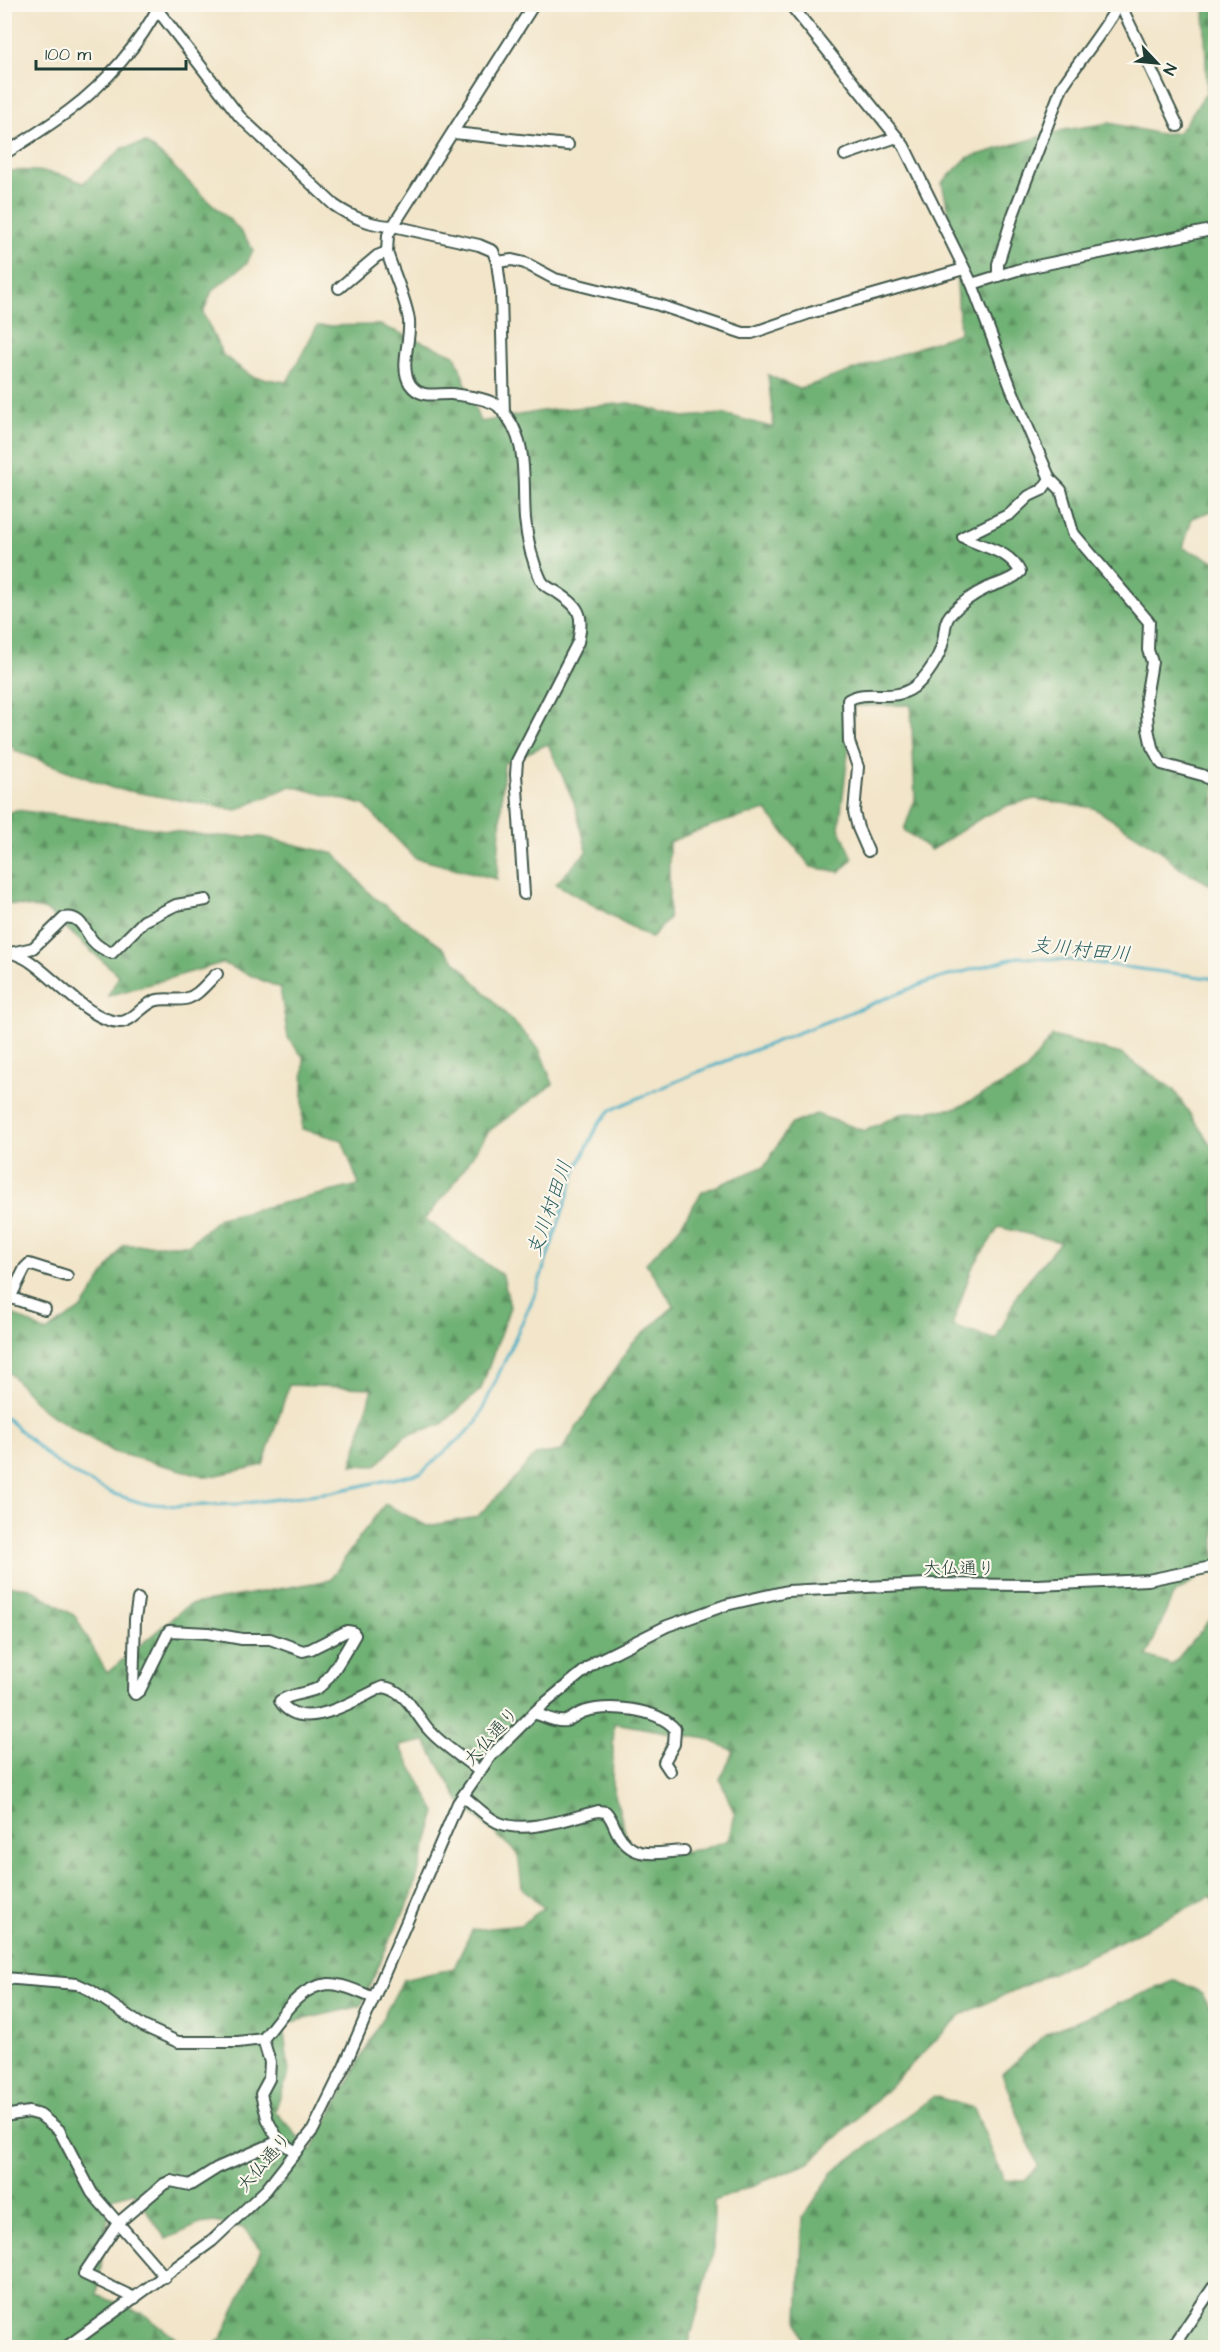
<svg xmlns="http://www.w3.org/2000/svg" width="1220" height="2352" font-family="'Architects Daughter','Klee One',sans-serif">
	<style>
		.forest { fill: url(#forest-firs); stroke: #487754; stroke-width: 1.5; fill-rule: evenodd }
		.lines { fill: none; stroke-linecap: round; stroke-linejoin: round }
		.stream { stroke: #46afc5; stroke-width: 3 }
		.minor-casing { stroke: #3f564a; stroke-width: 14 }
		.minor { stroke: #fff; stroke-width: 10 }
		.labels { text-anchor: middle; stroke-width: 4.5; stroke-linejoin: round; paint-order: stroke }
		.street-label { font-size: 18px; fill: #1f3d34; stroke: #fbf7ec }
		.water-label { font-size: 20px; font-style: italic; fill: #2b5f60; stroke: #fbf7ec }
	</style>
	<defs>
		<pattern id="forest-firs" width="22" height="20" patternUnits="userSpaceOnUse" patternTransform="scale(1.5)"><rect width="22" height="20" fill="#70b174"/><path d="M5 1l3.5 6h-7zM16 11l3.5 6h-7z" fill="#5b9160"/></pattern>
	</defs>
	<rect width="100%" height="100%" fill="#fbf7ec"/>
	<filter id="ink" filterUnits="userSpaceOnUse"><feTurbulence type="fractalNoise" baseFrequency=".0167" numOctaves="2"/><feDisplacementMap in="SourceGraphic" scale="12" xChannelSelector="R" yChannelSelector="G"/><feConvolveMatrix kernelMatrix="1 2 1 2 8 2 1 2 1" color-interpolation-filters="sRGB"/></filter>
	<filter id="wash" filterUnits="userSpaceOnUse"><feTurbulence type="fractalNoise" baseFrequency=".008" numOctaves="4" result="noise"/><feDisplacementMap in="SourceGraphic" scale="24" xChannelSelector="R" yChannelSelector="G"/><feGaussianBlur stdDeviation="1.35" result="paint"/><feColorMatrix in="noise" values="0 0 0 0 0 0 0 0 0 0 0 0 0 0 0 0 0 1.4 0 .05"/><feComposite in="paint" operator="in"/></filter>
	<g filter="url(#wash)">
		<rect width="100%" height="100%" fill="#f2e5c9"/>
		<g class="forest">
			<path d="M1204,5H1215V510L1192,518L1183,548L1215,561V887L1179,868L1164,853L1094,808L1035,799L1009,805L984,816L931,850L904,830L915,799L911,705L854,706L839,828L853,858L840,872L811,867L766,810L713,825L669,842V919L651,938L556,884L587,851L574,802L548,744L504,763L497,879L415,858L364,805L291,786L237,810L112,788L16,751L5,740V171C32,169 58,171 83,183L123,148L145,143C165,156 176,170 193,186C213,207 239,223 253,250L247,263L212,291L203,313L223,355L253,377L287,382L317,326L380,325L455,355L480,422L542,411L629,403L683,417L724,414L774,428L768,375L799,389L960,333L954,237L942,183L967,158L1064,130L1110,123L1160,134L1179,132L1207,92Z"/>
			<path d="M16,810L211,836L263,837L335,854L372,896L442,947L539,1049L553,1084L489,1131L451,1188L425,1219L503,1276L510,1307L481,1389L442,1424L405,1436L376,1466L352,1465L372,1388L289,1385L263,1465L208,1477L113,1452L43,1410L5,1368V1310L46,1332L83,1307L123,1245H188L219,1218L359,1185L342,1140L302,1129L304,1058L288,1038L280,988L222,963L108,996L119,976L46,910L5,903V814Z"/>
			<path d="M1052,1036L1121,1054L1173,1089L1215,1151V1566L1173,1595L1147,1656L1172,1665L1214,1615L1215,1902L1211,1896L1108,1947L961,2015L859,2117L809,2163L714,2201L713,2253L688,2347H211L222,2338L261,2250L244,2228L214,2222L200,2224L166,2239L134,2192L111,2198L97,2295L142,2313L187,2347H5L4,1585L30,1588L75,1616L107,1673L188,1605L330,1580L361,1535L385,1504L427,1526L477,1517L517,1476L535,1455L561,1451L631,1345L674,1306L646,1263L677,1231L702,1192L765,1166L790,1125L816,1114L865,1131L900,1114L957,1108L1024,1073ZM999,1227L1060,1242L1019,1291L996,1340L952,1326L972,1268ZM614,1723L707,1739L734,1751L720,1779L735,1815L728,1840L703,1849L632,1857L612,1784ZM425,1741L460,1802L518,1854L522,1888L544,1908L520,1925L472,1930L454,1968L403,1980L311,2151L275,2111L289,2072L283,2024L361,2006L388,1944L411,1898L436,1812L400,1746Z"/>
			<path d="M1176,1980L1202,1993L1215,2017V2347H804L798,2319L803,2218L833,2172L934,2096L974,2108L1004,2180L1025,2181L1038,2166L1002,2074L1047,2033Z"/>
		</g>
		<g class="lines">
			<path class="stream" d="M4,1416L54,1461L78,1476L111,1493L142,1503L178,1506L239,1504L332,1492L421,1473L476,1424L535,1294L577,1168L599,1123L611,1110L698,1072L930,981L1018,957L1080,961L1216,979"/>
		</g>
	</g>
	<g filter="url(#ink)">
		<g class="lines">
			<defs>
				<g id="minor">
					<path d="M153,4L240,117L334,205C351,217 373,226 393,226L479,245L493,251L497,262L501,293L504,414"/>
					<path d="M790,4L904,146L972,284L1011,388L1050,479L1061,490L1073,533L1149,622L1148,650L1152,662L1146,698L1148,729L1152,747L1162,764L1202,775L1216,783"/>
					<path d="M1120,4L1178,126"/>
					<path d="M454,133L568,145"/>
					<path d="M4,154C26,140 49,126 70,110C105,84 140,44 160,4"/>
					<path d="M845,155L897,137"/>
					<path d="M497,262L512,260L525,263L555,279L659,305L743,333H752L810,313L964,269"/>
					<path d="M998,276V264L1013,215L1062,87C1081,58 1101,35 1119,4"/>
					<path d="M972,284L1017,270L1216,229"/>
					<path d="M339,288L377,256L387,252"/>
					<path d="M868,851L858,828L854,812L858,767L849,742L848,700C868,688 893,703 914,687C927,677 940,657 943,641C945,632 944,622 950,615C960,604 974,594 987,588C999,583 1011,581 1020,572C1009,549 982,548 963,537L1010,514L1029,496L1042,490L1050,479"/>
					<path d="M524,894L516,774L517,761L578,642C584,613 580,607 555,591C549,588 544,586 541,580C532,561 527,539 525,519C522,479 530,438 499,407C490,398 465,396 452,394C437,393 421,400 410,384C399,367 411,340 409,321C407,302 393,272 387,252L388,235L393,226L534,4"/>
					<path d="M4,950C11,953 20,955 26,959C51,973 89,1022 120,1022C132,1022 142,1006 154,1001C164,997 175,1001 185,999C199,996 207,982 217,974"/>
					<path d="M11,953L33,948L64,918C80,915 84,929 92,940C97,946 104,950 112,953L144,921L176,905L206,900"/>
					<path d="M5,1296L45,1309"/>
					<path d="M10,1298L25,1268L29,1264L67,1276"/>
					<path d="M138,1599L135,1619L133,1691L135,1694L140,1690L169,1631L208,1633L242,1639H270L303,1651L311,1649L347,1631L353,1632L355,1635C348,1647 328,1684 316,1689C304,1694 291,1694 280,1701C302,1736 357,1698 383,1687C406,1690 415,1714 429,1730C443,1746 464,1758 480,1772"/>
					<path d="M534,1713C544,1716 556,1723 566,1721C572,1719 577,1714 583,1712C608,1704 657,1708 675,1729L674,1744L664,1762L670,1771"/>
					<path d="M463,1796C474,1804 485,1816 497,1822C524,1835 570,1818 598,1811L606,1812C612,1819 613,1824 617,1832C633,1862 657,1852 684,1851"/>
					<path d="M4,1978L77,1984L90,1990L143,2026L178,2042H238L263,2039C281,2018 299,1985 329,1984C344,1984 361,1993 374,1998"/>
					<path d="M263,2039L270,2062L269,2079L261,2094L264,2106L268,2121L279,2141L296,2152"/>
					<path d="M4,2116L29,2112L40,2115L59,2130L92,2193L165,2277"/>
					<path d="M135,2298L84,2274L118,2223L164,2184L171,2181L190,2185L217,2168L279,2141"/>
					<path d="M65,2348L212,2241L266,2190L313,2130L344,2067L458,1803L489,1758L538,1709L595,1662L667,1626L726,1605L787,1591L926,1584L1037,1585L1148,1580L1216,1566"/>
					<path d="M1172,2348L1216,2283"/>
				</g>
			</defs>
			<use href="#minor" class="minor-casing"/>
			<use href="#minor" class="minor"/>
		</g>
	</g>
	<g class="labels">
		<g class="street-label">
			<text x="959" y="1574">大仏通り</text>
			<text transform="translate(491 1736) rotate(-48)" y="6">大仏通り</text>
			<text transform="translate(264 2162) rotate(-49)" y="6">大仏通り</text>
		</g>
		<g class="water-label">
			<text transform="translate(1081 949) rotate(6)" y="7">支川村田川</text>
			<text transform="translate(549 1208) rotate(-71)" y="7">支川村田川</text>
		</g>
	</g>
	<rect width="1220" height="2352" fill="none" stroke="#fbf7ec" stroke-width="24"/>
	<g transform="translate(1157 63) rotate(116)" stroke="#fbf7ec" stroke-width="4.5" paint-order="stroke">
	<path d="M0-4.5L10 22L0 15L-10 22Z" fill="#1f3d34"/>
	<text y="-9" font-size="16" font-weight="bold" text-anchor="middle" fill="#1f3d34">N</text>
	</g>
	<path d="M36 60v9h150v-9" fill="none" stroke="#1f3d34" stroke-width="3"/>
	<text x="45" y="60" font-size="18" fill="#1f3d34" stroke="#fbf7ec" stroke-width="4.5" paint-order="stroke">100 m</text>
</svg>
